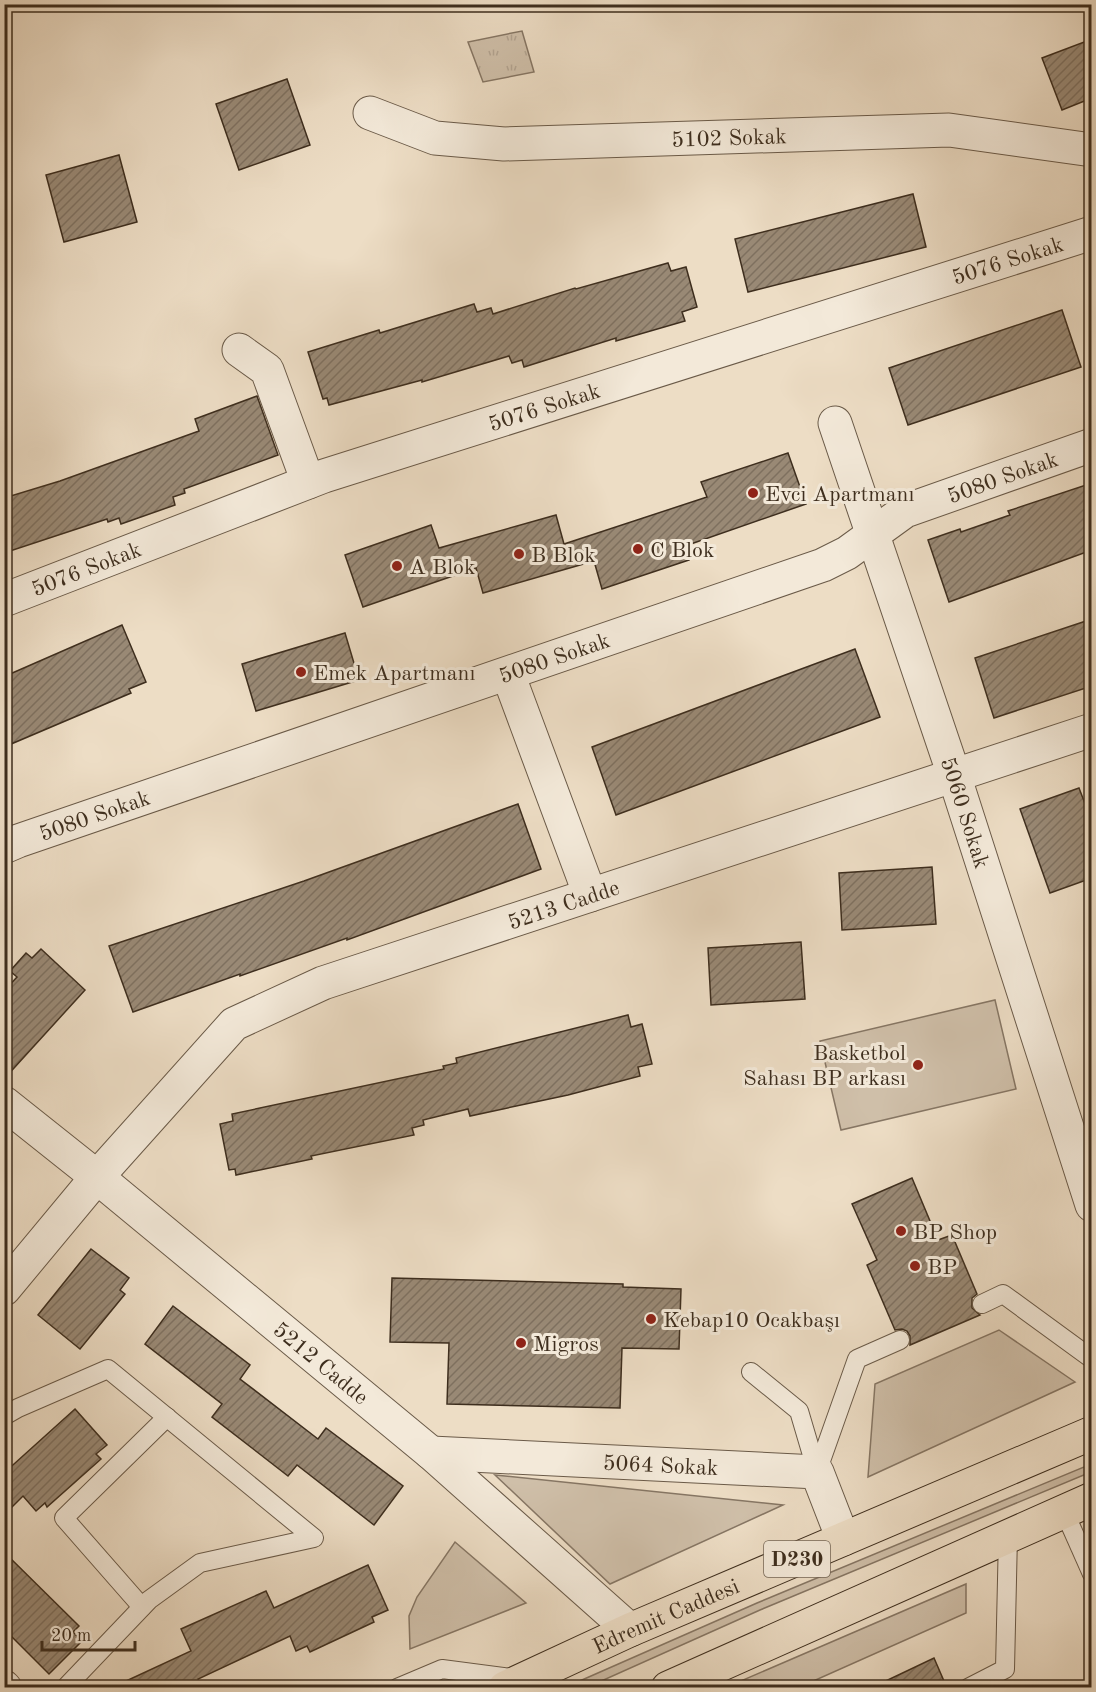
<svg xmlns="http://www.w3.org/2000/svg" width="1096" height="1692" font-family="'Old Standard TT',serif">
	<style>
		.grass { fill: #cfbfa9; stroke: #867664; stroke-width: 1.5 }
		.park { fill: url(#park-tufts); stroke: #867664; stroke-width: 1.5 }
		.building { fill: url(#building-hatch); stroke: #3e2e1e; stroke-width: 1.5 }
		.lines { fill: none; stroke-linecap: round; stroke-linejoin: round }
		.service-casing { stroke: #6a5a48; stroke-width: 20 }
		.minor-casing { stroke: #6a5a48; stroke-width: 35 }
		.trunk-casing { stroke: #3e2e1e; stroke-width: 35 }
		.service { stroke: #f3e9d9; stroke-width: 18 }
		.minor { stroke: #f3e9d9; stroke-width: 33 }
		.trunk { stroke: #edddc5; stroke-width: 33 }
		.poi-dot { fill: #8f2418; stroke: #f3e9d9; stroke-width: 2 }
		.labels { text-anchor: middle; stroke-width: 6; stroke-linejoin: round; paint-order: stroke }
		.shield { fill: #f3e9d9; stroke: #746656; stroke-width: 1.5 }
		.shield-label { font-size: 21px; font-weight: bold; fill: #3e2e1e }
		.street-label { font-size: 22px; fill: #3e2e1e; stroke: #f3e9d9 }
		.poi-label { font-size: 22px; fill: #3e2e1e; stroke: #f3e9d9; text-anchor: start }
	</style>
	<defs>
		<pattern id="park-tufts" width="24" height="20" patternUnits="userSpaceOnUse" patternTransform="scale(1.5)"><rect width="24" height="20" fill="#cfbfa9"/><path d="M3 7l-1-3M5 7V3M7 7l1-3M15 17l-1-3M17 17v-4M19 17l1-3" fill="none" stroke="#b3a491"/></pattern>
		<pattern id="building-hatch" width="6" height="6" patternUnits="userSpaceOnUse" patternTransform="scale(1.5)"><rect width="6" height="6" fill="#998975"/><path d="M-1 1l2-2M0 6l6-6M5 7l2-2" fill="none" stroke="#7e705f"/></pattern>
	</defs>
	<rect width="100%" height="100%" fill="#edddc5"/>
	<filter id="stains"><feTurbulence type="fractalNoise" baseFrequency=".00333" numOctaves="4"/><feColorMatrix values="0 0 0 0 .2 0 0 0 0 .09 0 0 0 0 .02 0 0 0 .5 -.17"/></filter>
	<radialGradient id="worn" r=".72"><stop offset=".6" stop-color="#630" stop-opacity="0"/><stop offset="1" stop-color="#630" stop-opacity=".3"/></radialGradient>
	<g class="grass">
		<path d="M995,1000L1016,1089L841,1130L820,1041Z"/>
		<path d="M999,1330L1075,1382L868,1477L875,1384Z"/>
		<path d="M1091,1464V1472L760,1610L588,1687H566L757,1603Z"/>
		<path d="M495,1475L783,1505L610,1584Z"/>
		<path d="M455,1542L526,1603L410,1649L409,1616L417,1597Z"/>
		<path d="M966,1584V1613L800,1687H750L736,1683Z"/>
	</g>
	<path class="park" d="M522,31L534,72L483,82L468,42Z"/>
	<g class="building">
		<path d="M1092,39V98L1062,110L1042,58Z"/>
		<path d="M287,79L310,145L239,170L216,104Z"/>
		<path d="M119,155L137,222L64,242L46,175Z"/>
		<path d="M913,194L926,247L748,292L735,239Z"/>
		<path d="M668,263L671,271L686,267L697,307L682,312L685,321L616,341V338L524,367L522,360L512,363L509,356L422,382V380L329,405L327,398L323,399L308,352L379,330L380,333L474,304L477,312L491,308L493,314L575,288L576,289Z"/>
		<path d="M1062,310L1081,367L908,425L889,368Z"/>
		<path d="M257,396L278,455L184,489L185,493L173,497L175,505L121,524L119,518L108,522L107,519L4,553V498L60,481L199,431L195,419Z"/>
		<path d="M788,453L806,504L685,546L689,560L602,589L594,561L483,593L476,568L363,607L345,555L431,525L439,548L556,515L564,544L707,497L701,482Z"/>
		<path d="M1092,483V550L949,602L928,540L960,529L961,532L1010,515L1008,511Z"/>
		<path d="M1086,621L1092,637V686L994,718L975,658Z"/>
		<path d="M122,625L146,682L129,689L131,693L4,747V682L11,679L10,674Z"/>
		<path d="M345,633L359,680L256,711L242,664Z"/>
		<path d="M855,649L880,717L616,815L592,747Z"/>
		<path d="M1079,788L1092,822V878L1050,893L1020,809Z"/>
		<path d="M518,804L541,869L347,940V938L240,976V974L133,1012L109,946L304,881Z"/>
		<path d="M932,867L936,924L842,930L839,873Z"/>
		<path d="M801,942L805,999L711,1005L708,948Z"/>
		<path d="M41,949L85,990L4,1079V991L17,977L10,971L26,953L32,958Z"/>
		<path d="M628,1015L631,1027L642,1024L652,1064L638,1067L640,1076L568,1095L470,1116L468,1109L423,1120L424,1125L412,1128L414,1135L311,1156L312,1159L236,1175L235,1169L229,1170L220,1124L233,1121L232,1114L444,1069L443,1066L457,1063L456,1058Z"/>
		<path d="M912,1178L938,1240L952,1235L977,1294L972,1298V1308L980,1315L910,1345V1336L907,1331L902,1329L895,1330L867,1265L877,1260L852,1204Z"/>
		<path d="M91,1249L129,1278L120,1290L125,1294L80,1349L38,1315Z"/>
		<path d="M392,1278L623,1284V1287L681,1289L679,1349L622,1348L620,1408L447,1404L449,1343L390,1342Z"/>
		<path d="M173,1306L250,1365L240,1379L318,1439L326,1428L403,1486L374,1525L297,1465L288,1476L212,1417L222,1404L145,1344Z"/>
		<path d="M75,1409L107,1445L96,1454L101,1459L47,1507L45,1503L36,1511L23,1496L4,1515V1473Z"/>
		<path d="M4,1552L79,1626L73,1632L82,1641L49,1674L4,1629Z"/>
		<path d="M368,1565L388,1610L372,1617L374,1622L310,1652L307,1646L296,1651L290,1636L198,1679L202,1688H111L191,1651L181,1629L266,1591L274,1608Z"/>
		<path d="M934,1658L947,1688H871Z"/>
	</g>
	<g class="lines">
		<defs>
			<g id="service">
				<path d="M982,1304L1003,1294L1092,1359"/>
				<path d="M751,1372L799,1411L817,1472"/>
				<path d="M4,1416L18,1408L108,1369L314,1538L200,1563L149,1600L65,1688"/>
				<path d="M817,1472L857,1359L900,1340"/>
				<path d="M1064,1511L1092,1574"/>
				<path d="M142,1607L64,1518L167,1417"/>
				<path d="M397,1688L442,1669L518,1679"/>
				<path d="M968,1688L1005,1669L1008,1535"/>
			</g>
			<g id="minor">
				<path id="s1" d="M370,113L435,138L504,144L949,130L1092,150"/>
				<path d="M239,350L267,370L308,482"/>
				<path id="s2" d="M835,423L954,775L1092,1205"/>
				<path id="s3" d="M4,600L324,476L1092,233"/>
				<path d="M508,674L590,895"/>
				<path id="s4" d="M4,847L18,841L823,565L847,553L905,511L1092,445"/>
				<path id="s5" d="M4,1103L97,1177L431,1453L630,1630"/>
				<path id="s6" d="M4,1289L97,1177L234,1024L323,983L1092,730"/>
				<path id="s7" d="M431,1453L817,1472L843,1539"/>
				<path d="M4,1687L5,1688"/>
			</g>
			<g id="trunk">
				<path id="s8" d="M505,1688L630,1630L1092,1433"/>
				<path d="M668,1688L1092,1499"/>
			</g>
		</defs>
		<use href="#service" class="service-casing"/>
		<use href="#minor" class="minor-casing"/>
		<use href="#trunk" class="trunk-casing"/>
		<use href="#service" class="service"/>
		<use href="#minor" class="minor"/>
		<use href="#trunk" class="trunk"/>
	</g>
	<g class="poi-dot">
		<circle cx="753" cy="493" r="6"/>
		<circle cx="638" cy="549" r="6"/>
		<circle cx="519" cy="554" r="6"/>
		<circle cx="397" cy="566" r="6"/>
		<circle cx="301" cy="672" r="6"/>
		<circle cx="918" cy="1065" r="6"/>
		<circle cx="901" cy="1231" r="6"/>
		<circle cx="915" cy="1266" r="6"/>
		<circle cx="651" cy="1319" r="6"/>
		<circle cx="521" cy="1343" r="6"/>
	</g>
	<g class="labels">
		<rect class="shield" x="764" y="1541" width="66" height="36" rx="4.5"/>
		<g class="shield-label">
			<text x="797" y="1566">D230</text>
		</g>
		<g class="street-label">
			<text dy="8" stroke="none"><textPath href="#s1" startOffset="364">5102 Sokak</textPath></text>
			<text dy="8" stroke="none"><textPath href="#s3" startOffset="1060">5076 Sokak</textPath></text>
			<text dy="8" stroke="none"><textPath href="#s3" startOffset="574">5076 Sokak</textPath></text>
			<text dy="8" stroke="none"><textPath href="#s4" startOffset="1068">5080 Sokak</textPath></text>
			<text dy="8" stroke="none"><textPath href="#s3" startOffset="88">5076 Sokak</textPath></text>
			<text dy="8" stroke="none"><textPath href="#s4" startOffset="582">5080 Sokak</textPath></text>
			<text dy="8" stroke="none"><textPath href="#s2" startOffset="411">5060 Sokak</textPath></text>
			<text dy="8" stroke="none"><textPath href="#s4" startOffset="96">5080 Sokak</textPath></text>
			<text dy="8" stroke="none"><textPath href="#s6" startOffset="702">5213 Cadde</textPath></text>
			<text dy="8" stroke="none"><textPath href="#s5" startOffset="410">5212 Cadde</textPath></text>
			<text dy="8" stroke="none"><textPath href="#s7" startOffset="230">5064 Sokak</textPath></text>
			<text dy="8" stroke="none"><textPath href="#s8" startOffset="176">Edremit Caddesi</textPath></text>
		</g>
		<g class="poi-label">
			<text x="765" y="501">Evci Apartmanı</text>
			<text x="650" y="557">C Blok</text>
			<text x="531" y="562">B Blok</text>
			<text x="409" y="574">A Blok</text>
			<text x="313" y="680">Emek Apartmanı</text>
			<text x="906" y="1060" text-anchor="end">Basketbol<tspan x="906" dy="25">Sahası BP arkası</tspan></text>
			<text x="913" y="1239">BP Shop</text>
			<text x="927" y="1274">BP</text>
			<text x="663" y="1327">Kebap10 Ocakbaşı</text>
			<text x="533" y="1351">Migros</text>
		</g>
	</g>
	<rect width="1096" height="1692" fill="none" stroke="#edddc5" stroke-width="24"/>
	<rect x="6" y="6" width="1084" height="1680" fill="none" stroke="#3e2e1e" stroke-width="3"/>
	<rect x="12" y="12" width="1072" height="1668" fill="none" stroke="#3e2e1e" stroke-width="1.5"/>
	<path d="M42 1641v9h93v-9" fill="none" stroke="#3e2e1e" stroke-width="3"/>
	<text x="51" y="1641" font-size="18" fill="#3e2e1e" stroke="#f3e9d9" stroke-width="4.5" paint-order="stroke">20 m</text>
	<rect width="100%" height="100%" filter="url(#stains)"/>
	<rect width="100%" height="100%" fill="url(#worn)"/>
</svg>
